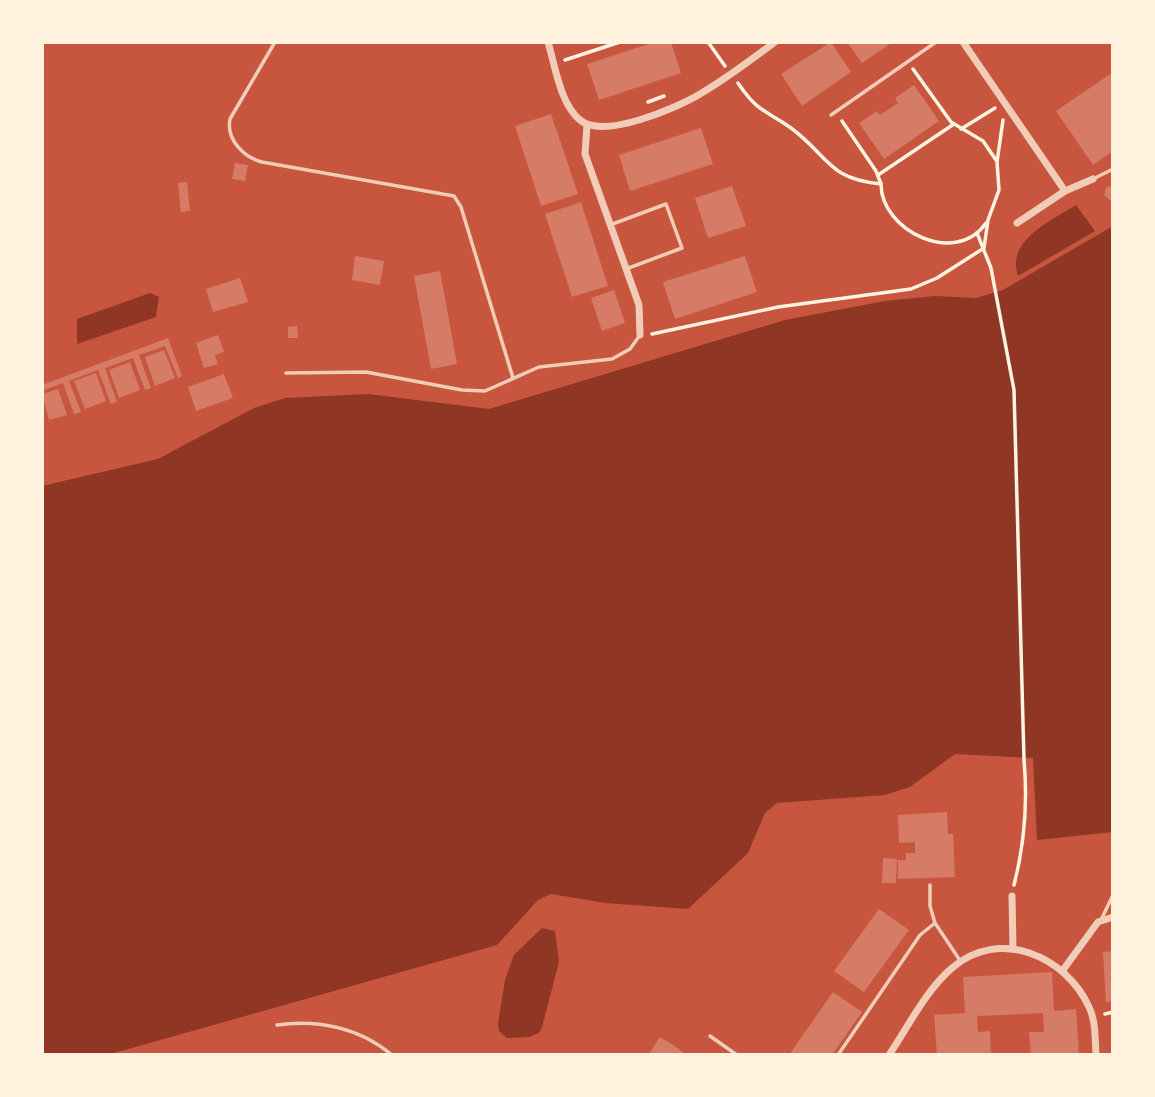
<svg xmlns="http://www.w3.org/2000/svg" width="1155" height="1097" font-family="'Archivo Narrow',sans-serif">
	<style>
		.water { fill: #8f3625 }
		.building { fill: #d67c66 }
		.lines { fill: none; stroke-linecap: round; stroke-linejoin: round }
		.path { stroke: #fff3e0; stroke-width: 3.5 }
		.service { stroke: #f1ccb7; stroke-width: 3.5 }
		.minor { stroke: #f1ccb7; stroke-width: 7 }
	</style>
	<rect width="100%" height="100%" fill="#c8553d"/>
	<g class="water">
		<path d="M1076,205L1095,231L1018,276C1005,240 1053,220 1076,205Z"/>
		<path d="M1113,226V832L1037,840L1033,758L955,754L910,787L885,795L777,803L765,813L748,853L688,909L605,903L551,894L538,900L497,945L107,1055H42V486L158,459L254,408L285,398L368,394L489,409L785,320L885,301L935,296L976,298L1003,290Z"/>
		<path d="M150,293L159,297L156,317L77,344V319Z"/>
		<path d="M542,928L555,931L559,962L542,1027L539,1033L529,1037L507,1038L499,1031L498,1024L505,980L514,955Z"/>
	</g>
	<g class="building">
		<path d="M655,42H671L681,73L599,100L587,64Z"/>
		<path d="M831,42L851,72L802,106L781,74Z"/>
		<path d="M847,42H893L862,63Z"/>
		<path d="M1113,72V151L1093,165L1056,111Z"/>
		<path d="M914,85L939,121L884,159L859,123L877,111L880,115L898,103L895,98Z"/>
		<path d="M551,114L578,194L541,206L515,126Z"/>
		<path d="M701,128L713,164L630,191L619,155Z"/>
		<path d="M235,163L248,165L245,181L232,179Z"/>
		<path d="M187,182L190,211L181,212L178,183Z"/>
		<path d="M1113,185V203L1104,195L1106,188Z"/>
		<path d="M732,186L746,226L708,238L695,198Z"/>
		<path d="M581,202L608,286L572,297L545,214Z"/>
		<path d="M355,256L384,261L380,285L352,280Z"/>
		<path d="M745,256L757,292L675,319L663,282Z"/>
		<path d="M440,271L457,364L431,369L414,276Z"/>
		<path d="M240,278L248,302L213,312L206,289Z"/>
		<path d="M614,290L625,323L602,331L591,298Z"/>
		<path d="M297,326L298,338H288V327Z"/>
		<path d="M218,335L224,352L215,355L218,364L204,368L196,343Z"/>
		<path d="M168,338L182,376L178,378L165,346L139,355L151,388L145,390L133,358L105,368L117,402L111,404L98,370L69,381L81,412L74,414L63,383L42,391V385Z"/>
		<path d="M164,350L175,378L155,386L145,357Z"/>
		<path d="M130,362L140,390L119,398L109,370Z"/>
		<path d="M96,373L106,401L85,409L74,381Z"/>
		<path d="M224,374L233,398L196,411L188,387Z"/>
		<path d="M58,389L67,415L49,420L42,394Z"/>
		<path d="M947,812L948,834H953L955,877L898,879V860H906V853H915V842L899,843L898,815Z"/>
		<path d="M883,858L897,859L896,883H882Z"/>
		<path d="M879,909L909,930L864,992L834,971Z"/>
		<path d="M1113,951V1001L1106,1002L1103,952Z"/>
		<path d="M1052,972L1054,1011L1076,1009L1079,1055H1031L1029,1032H1044L1043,1013L977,1016L978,1032L990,1031L991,1055H937L934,1015L965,1013L963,977Z"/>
		<path d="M833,992L862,1012L832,1055H794L791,1052Z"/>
		<path d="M660,1037L673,1045L687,1055H648Z"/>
	</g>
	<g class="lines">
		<g class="path">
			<path d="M708,42L725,66"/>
			<path d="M565,60L620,42"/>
			<path d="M913,69L951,122L983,141L996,160"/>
			<path d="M738,83C759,114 765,109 791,128C829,156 827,179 881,184C881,231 956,267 986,223"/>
			<path d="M648,102L664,96"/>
			<path d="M842,121L876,171L881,184"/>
			<path d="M961,129L995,108"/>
			<path d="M878,175L954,124"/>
			<path d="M977,233L991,268L1014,390L1024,760C1028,804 1025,842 1014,885"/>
			<path d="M652,334L778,307L911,289L937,278L984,248L988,220L999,190L997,162L1003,120"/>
			<path d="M1105,1014L1113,1012"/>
		</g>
		<g class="service">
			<path d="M275,42L230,119C226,139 243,157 262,162L454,196L461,207L513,378"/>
			<path d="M831,115L936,42"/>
			<path d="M1093,179L1113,169"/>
			<path d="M610,225L666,204L682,248L626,269"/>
			<path d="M286,373L366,372L462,390L485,391L539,367L612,359L630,349L640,335"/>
			<path d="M1101,920L1113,895"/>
			<path d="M935,923L961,962"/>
			<path d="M277,1025C318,1019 360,1028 392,1055"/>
			<path d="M710,1036L737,1055"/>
			<path d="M838,1055L920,935L935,923L930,906V885"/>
		</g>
		<g class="minor">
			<path d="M548,42C555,65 560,104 580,120C603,140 677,108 700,94C726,79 751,60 775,42"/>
			<path d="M963,42L1065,191"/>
			<path d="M587,125L585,154L639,305L640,335"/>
			<path d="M1017,223L1065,191L1093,179"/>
			<path d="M1012,896L1013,949"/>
			<path d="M1063,970L1098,922L1113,917"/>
			<path d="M889,1055C908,1027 926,990 952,968C999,927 1066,956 1089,1007C1096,1021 1095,1040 1096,1055"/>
		</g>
	</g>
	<rect width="1155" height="1097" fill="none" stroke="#fff3e0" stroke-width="88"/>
</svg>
